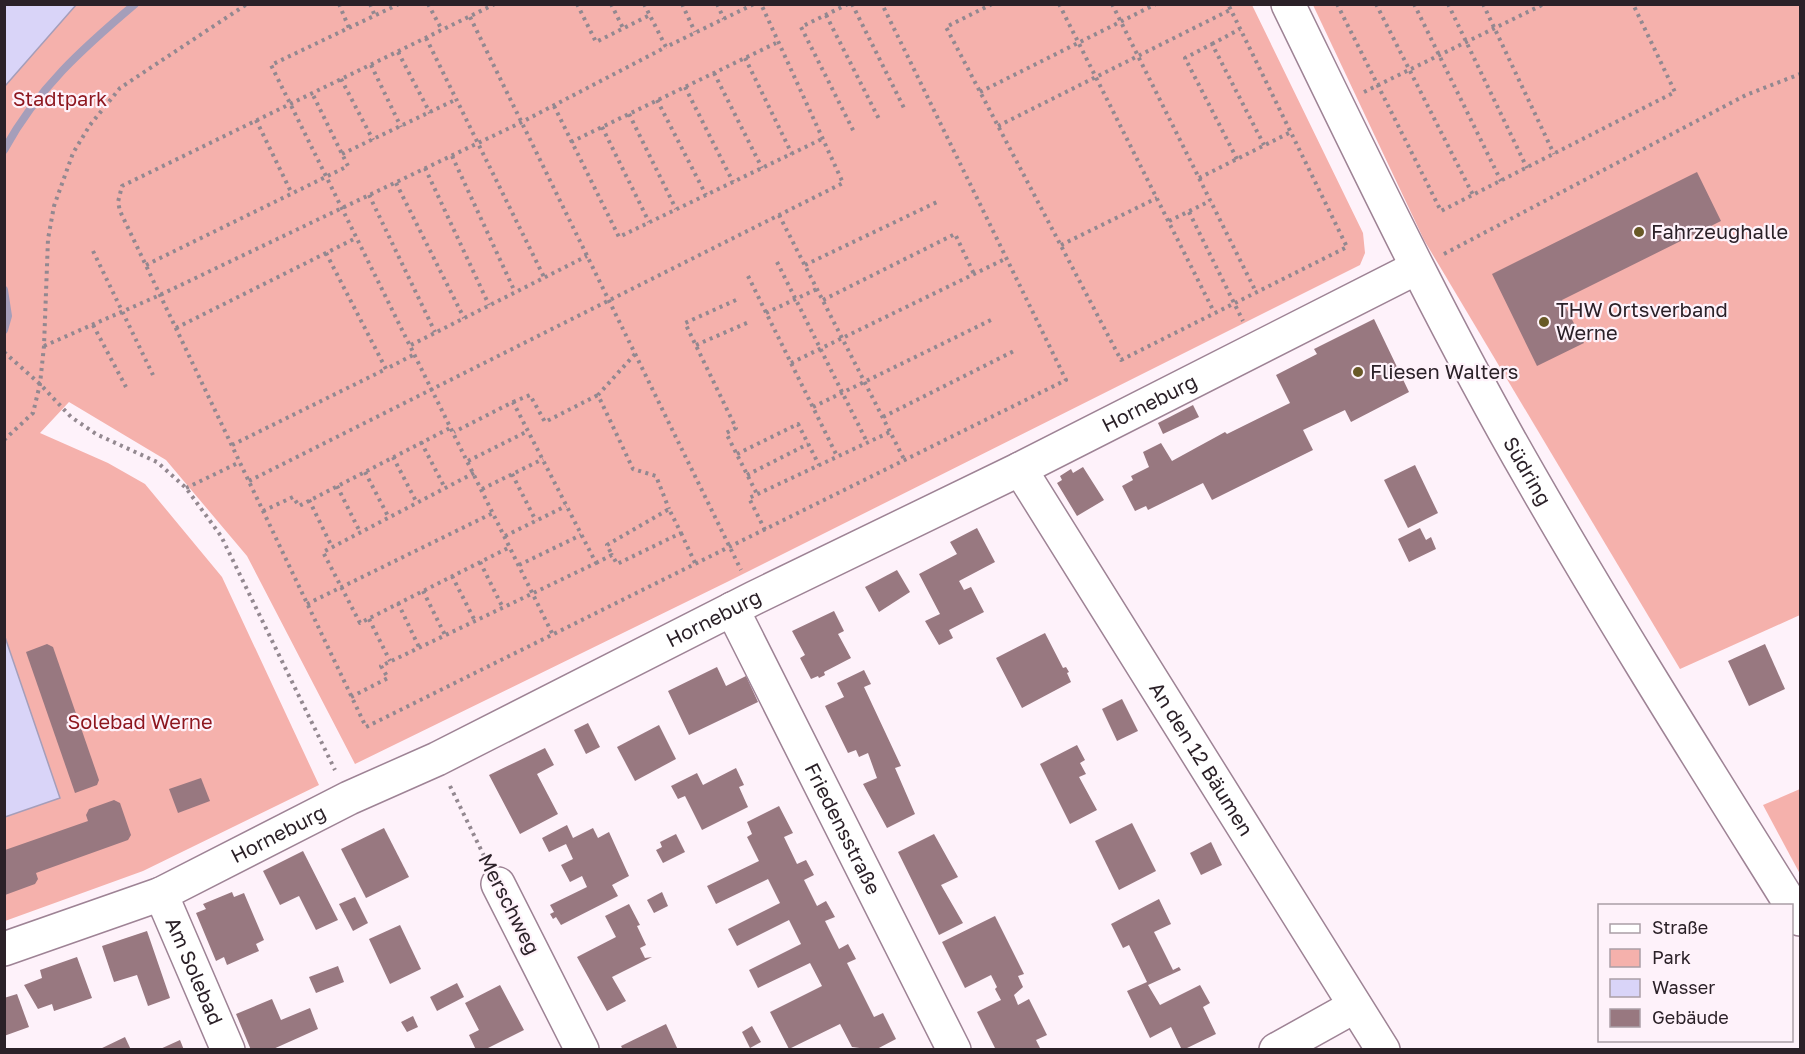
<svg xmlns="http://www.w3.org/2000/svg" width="1805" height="1054" font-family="'Golos Text',sans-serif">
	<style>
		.green { fill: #f5b1ac }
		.water { fill: #d9d4f8; stroke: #a59eba; stroke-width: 1.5 }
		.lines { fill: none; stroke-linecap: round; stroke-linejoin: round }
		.stream { stroke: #a59eba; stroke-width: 8 }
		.building { fill: #987880 }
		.minor-casing { stroke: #9e8395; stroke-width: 36 }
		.path { stroke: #938890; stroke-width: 4; stroke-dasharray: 3 4.5; stroke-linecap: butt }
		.minor { stroke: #fff; stroke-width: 33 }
		.poi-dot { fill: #685926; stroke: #fef2fa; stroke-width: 2 }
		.labels { text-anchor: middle; stroke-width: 4.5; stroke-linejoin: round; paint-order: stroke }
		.park-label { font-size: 20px; fill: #8d161e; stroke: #fef2fa }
		.poi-label { font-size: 20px; fill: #2b2128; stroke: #fef2fa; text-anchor: start }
		.street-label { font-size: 20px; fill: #2b2128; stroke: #fef2fa }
	</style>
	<rect width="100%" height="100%" fill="#fef2fa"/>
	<g class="green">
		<path d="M76,5H1252L1363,233L1365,253L1360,265L727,582L355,764L247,556L166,460L69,402L40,433L108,463L145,484L222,577L319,785L143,871L5,921L4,86Z"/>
		<path d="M1313,5H1800V615L1680,669L1424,240Z"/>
		<path d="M1800,789V874L1763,805Z"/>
	</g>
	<g class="water">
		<path d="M5,4L76,5L5,86L4,5Z"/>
		<path d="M5,637L60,798L5,817H4Z"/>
	</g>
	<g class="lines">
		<g class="stream">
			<path d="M4,150C38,88 82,49 135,4"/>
			<path d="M4,290L8,316L4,330"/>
		</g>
	</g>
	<g class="building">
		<path d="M1697,172L1721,221L1562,300L1584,343L1537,366L1492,274Z"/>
		<path d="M1374,319L1409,392L1351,422L1345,410L1303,430L1313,450L1212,500L1203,483L1148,510L1146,506L1135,511L1122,486L1133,480L1131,476L1149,467L1143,452L1161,443L1172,461L1225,432L1227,434L1290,403L1276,375L1317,354L1314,349Z"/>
		<path d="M1193,405L1199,417L1163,434L1158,423Z"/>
		<path d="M1415,465L1438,513L1408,528L1384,480Z"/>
		<path d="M1083,467L1104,500L1077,516L1057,483L1062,480L1060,476L1071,469L1073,473Z"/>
		<path d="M977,528L995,562L959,581L964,590L971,587L984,612L949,630L953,638L939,645L925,621L940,614L919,574L957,554L950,542Z"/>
		<path d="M1420,528L1426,540L1431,537L1436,549L1409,562L1398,539Z"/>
		<path d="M897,570L910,592L879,612L865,587Z"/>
		<path d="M834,611L844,631L838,634L851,658L824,672L825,675L819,678L818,676L811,679L800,658L805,655L792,631Z"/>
		<path d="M1045,633L1063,668L1066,667L1069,672L1067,673L1071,682L1022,708L996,658Z"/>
		<path d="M47,644L53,647L99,780L97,785L75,793L26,652Z"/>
		<path d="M1765,644L1785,689L1749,706L1728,661Z"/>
		<path d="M717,667L726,686L746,676L758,702L689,735L668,691Z"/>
		<path d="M864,670L871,684L864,687L901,766L895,768L915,814L887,828L863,784L877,778L868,753L859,757L856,750L848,753L825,706L844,697L837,683Z"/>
		<path d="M1122,699L1138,731L1117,741L1102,709Z"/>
		<path d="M588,723L600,747L586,754L574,730Z"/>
		<path d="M659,725L676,759L635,781L617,747Z"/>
		<path d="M1077,745L1085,760L1080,763L1086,774L1079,777L1097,810L1070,824L1040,764Z"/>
		<path d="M545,748L554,765L537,774L558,814L520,834L489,775Z"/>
		<path d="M736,768L744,785L739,787L748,807L702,830L685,796L678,799L671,786L697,773L703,785Z"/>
		<path d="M201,778L210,801L178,813L169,789Z"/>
		<path d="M114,800L120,803L131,835L128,840L36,873L38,879L35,884L5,895V850L88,821L86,815L89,809Z"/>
		<path d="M779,806L793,833L784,837L797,864L806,860L814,875L804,880L817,906L826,901L835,917L825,921L839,949L848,944L856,959L847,963L874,1017L883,1013L896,1039L875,1050L852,1047L840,1024L789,1049L770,1012L822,986L810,963L758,988L749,970L801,944L789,920L737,946L728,929L780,903L768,879L716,904L707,886L759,861L747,837L752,834L747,822Z"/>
		<path d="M1132,823L1156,871L1119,890L1095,841Z"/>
		<path d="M567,825L573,838L593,828L598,838L609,832L629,876L612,885L618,896L561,925L556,917L553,919L550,914L554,912L550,905L587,887L582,876L570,882L561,865L573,859L566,844L549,852L542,838Z"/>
		<path d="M384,828L409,877L366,898L341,849Z"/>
		<path d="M676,834L685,852L663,863L656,850L662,847L660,842Z"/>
		<path d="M934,834L958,877L941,885L963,923L939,935L898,852Z"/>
		<path d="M1211,842L1222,865L1201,875L1190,853Z"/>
		<path d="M303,851L338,920L316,930L299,896L280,905L263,871Z"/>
		<path d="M232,892L234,897L244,893L264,940L256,944L259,951L227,965L224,957L216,961L196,913L206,909L203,904Z"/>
		<path d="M662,892L668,906L654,913L647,900Z"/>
		<path d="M355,897L368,923L353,931L339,904Z"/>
		<path d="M1159,899L1171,924L1154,932L1173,970L1179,967L1181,970L1148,985L1160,1005L1200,985L1210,1003L1203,1007L1216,1034L1185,1049L1182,1050L1171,1027L1150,1038L1127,991L1147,982L1129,945L1123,948L1111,924Z"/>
		<path d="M629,904L640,925L637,926L646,945L640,948L645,958L652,957L612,977L626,1001L607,1011L577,957L616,937L605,916Z"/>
		<path d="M995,916L1024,974L1018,976L1023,987L1014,995L1018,1005L1029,999L1047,1035L1036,1040L1041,1050H996L977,1012L1001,1000L995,989L997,987L991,975L965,988L942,942Z"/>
		<path d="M400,925L421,969L390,984L369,939Z"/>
		<path d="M147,931L170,998L148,1006L137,975L114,982L102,946Z"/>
		<path d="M77,957L92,998L54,1011L52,1004L38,1009L24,985L42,978L40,970Z"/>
		<path d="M338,966L344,982L316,993L309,977Z"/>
		<path d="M457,983L464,997L437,1011L430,997Z"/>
		<path d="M500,985L524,1030L484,1050H476L469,1035L479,1030L465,1003Z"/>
		<path d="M17,994L29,1027L4,1036V998Z"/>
		<path d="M272,999L281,1020L310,1008L318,1029L271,1050H251L236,1014Z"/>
		<path d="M413,1016L418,1027L407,1032L401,1022Z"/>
		<path d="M666,1024L678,1050H623L621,1046Z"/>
		<path d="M752,1026L761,1042L750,1048L742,1032Z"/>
		<path d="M125,1037L131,1050H98Z"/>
		<path d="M180,1040L184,1050H158Z"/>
	</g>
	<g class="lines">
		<defs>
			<g id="minor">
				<path id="s1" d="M1288,4C1366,164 1442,324 1531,478C1617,628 1709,773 1800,919"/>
				<path id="s2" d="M1020,469L1383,1050"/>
				<path id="s3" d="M732,609L954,1050"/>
				<path d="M498,884L582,1050"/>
				<path id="s4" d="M161,894L228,1050"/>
				<path id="s5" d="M4,949L161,894L349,798L437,759L754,598L1020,469L1416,268"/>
				<path d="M1276,1050L1355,1006"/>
			</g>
		</defs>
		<use href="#minor" class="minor-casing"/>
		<g class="path">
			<path d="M339,4L349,28"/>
			<path d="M370,4L375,16"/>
			<path d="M399,4L271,65L553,635"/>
			<path d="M428,4L442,30"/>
			<path d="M495,4L122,186L118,202L120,211L366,727L1066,380L882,4"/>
			<path d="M577,4L596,42L650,15"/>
			<path d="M611,4L623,28"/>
			<path d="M644,4L666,47L754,4"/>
			<path d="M682,4L695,32"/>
			<path d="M717,4L724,19"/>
			<path d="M848,4L801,27L855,134"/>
			<path d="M852,4L905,110"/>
			<path d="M992,4L946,27L1121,360L1347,247L1228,4"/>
			<path d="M1059,4L1214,312"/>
			<path d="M1112,4L1256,292"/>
			<path d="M1337,4L1441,211L1675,92L1633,4"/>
			<path d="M1376,4L1473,195"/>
			<path d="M1414,4L1501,181"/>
			<path d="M1448,4L1527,168"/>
			<path d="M1483,4L1554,154"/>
			<path d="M826,15L880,121"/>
			<path d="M470,17L741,570"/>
			<path d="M426,38L544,277"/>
			<path d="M1212,44L1240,29"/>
			<path d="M398,52L430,113"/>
			<path d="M745,58L792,154"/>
			<path d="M371,65L401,127"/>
			<path d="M714,73L762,168"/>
			<path d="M341,79L373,140"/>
			<path d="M685,87L733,182"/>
			<path d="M980,92L1156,4"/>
			<path d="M1364,92L1544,4"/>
			<path d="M657,100L706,195"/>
			<path d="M554,106L619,237L822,139"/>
			<path d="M629,114L676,209"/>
			<path d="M256,120L292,194"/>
			<path d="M998,126L1230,10"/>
			<path d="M602,127L649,222"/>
			<path d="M571,142L776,43"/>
			<path d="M342,154L457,99"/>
			<path d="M452,156L515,292"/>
			<path d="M1237,159L1185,58L1212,44L1264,145"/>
			<path d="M425,168L489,305"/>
			<path d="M1199,178L1291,132"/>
			<path d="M396,183L464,318"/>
			<path d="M369,195L435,332"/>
			<path d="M1189,212L1243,321"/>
			<path d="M779,215L905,461"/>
			<path d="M1169,221L1210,201"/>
			<path d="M1061,245L1157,198"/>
			<path d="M93,251L153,375"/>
			<path d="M326,253L386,369L415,354"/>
			<path d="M1444,254L1746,95L1800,74"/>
			<path d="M777,262L867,442"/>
			<path d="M146,265L348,166L312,93"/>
			<path d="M805,265L937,202"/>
			<path d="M748,276L837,456"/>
			<path d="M736,300L685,323L736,428L726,433L757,494"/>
			<path d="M823,300L955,234L974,274"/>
			<path d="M766,313L817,289"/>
			<path d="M93,325L126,387"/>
			<path d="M176,328L356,238"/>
			<path d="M411,345L587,256"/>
			<path d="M696,345L749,322"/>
			<path d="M44,346L160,295L520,123L666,47"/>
			<path d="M4,352L40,384L71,417L96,434L157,462L186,488L221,536L335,770"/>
			<path d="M635,354L598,395L633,469L656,476L669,509"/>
			<path d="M791,363L1007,258"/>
			<path d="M513,402L530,395L545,422L598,395"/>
			<path d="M813,407L991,320"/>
			<path d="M883,417L1014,351"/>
			<path d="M4,440L33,413L40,384L44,346L48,239L54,206L73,153L90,125L120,88L247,4"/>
			<path d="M421,442L445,488"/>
			<path d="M232,445L386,369"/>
			<path d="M737,454L798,424L819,465"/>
			<path d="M393,457L417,503"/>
			<path d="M468,461L528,431"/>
			<path d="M365,472L389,518"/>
			<path d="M474,473L323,552L360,623L510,547"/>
			<path d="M512,474L536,521"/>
			<path d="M747,475L808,444"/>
			<path d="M249,481L843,183L761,4"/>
			<path d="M337,486L360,532"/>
			<path d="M186,488L240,462"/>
			<path d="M482,489L543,459"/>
			<path d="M309,500L332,547"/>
			<path d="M263,511L293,497L299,506L452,427"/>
			<path d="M765,530L749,498L890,432"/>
			<path d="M681,533L696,565"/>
			<path d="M505,536L566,506"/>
			<path d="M480,562L503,608"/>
			<path d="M596,563L612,555L617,564L681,533L669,509L607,545L612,555"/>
			<path d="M519,565L581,535"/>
			<path d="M452,576L475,621"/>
			<path d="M423,591L445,635"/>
			<path d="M398,603L419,647"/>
			<path d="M307,604L493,513"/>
			<path d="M369,619L390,661"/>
			<path d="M351,697L388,678L381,666L596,563L513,402L454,432"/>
			<path d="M450,786L485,858"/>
		</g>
		<use href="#minor" class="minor"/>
	</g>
	<g class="poi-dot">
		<circle cx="1639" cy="232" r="6"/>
		<circle cx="1544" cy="322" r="6"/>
		<circle cx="1358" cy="372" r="6"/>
	</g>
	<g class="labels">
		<g class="park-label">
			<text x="60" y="106">Stadtpark</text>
			<text x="140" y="729">Solebad Werne</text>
		</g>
		<g class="poi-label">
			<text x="1651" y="239">Fahrzeughalle</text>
			<text x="1556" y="317">THW Ortsverband<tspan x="1556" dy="23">Werne</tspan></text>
			<text x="1370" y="379">Fliesen Walters</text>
		</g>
		<g class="street-label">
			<text dy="7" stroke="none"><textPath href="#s5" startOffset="1270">Horneburg</textPath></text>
			<text dy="7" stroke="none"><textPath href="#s1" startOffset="525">Südring</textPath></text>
			<text dy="7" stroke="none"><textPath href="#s5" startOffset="784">Horneburg</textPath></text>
			<text dy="7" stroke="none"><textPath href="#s2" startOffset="342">An den 12 Bäumen</textPath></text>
			<text dy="7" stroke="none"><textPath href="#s3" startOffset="246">Friedensstraße</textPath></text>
			<text dy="7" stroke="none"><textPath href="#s5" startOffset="298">Horneburg</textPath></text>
			<text transform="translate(509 904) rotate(63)" y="7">Merschweg</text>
			<text dy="7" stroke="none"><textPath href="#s4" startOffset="84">Am Solebad</textPath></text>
		</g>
	</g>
	<rect width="1805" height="1054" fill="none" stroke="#2b2128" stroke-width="12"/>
	<rect x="1598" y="904" width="195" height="138" fill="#fef2fa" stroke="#aa9ea6" stroke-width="1.5"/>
	<rect x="1610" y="924" width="30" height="9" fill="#ffffff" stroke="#aa9ea6" stroke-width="1.5"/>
	<text x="1652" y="934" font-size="18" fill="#2b2128">Straße</text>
	<rect x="1610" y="949" width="30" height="18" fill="#f5b1ac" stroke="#aa9ea6" stroke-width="1.5"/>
	<text x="1652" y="964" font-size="18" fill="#2b2128">Park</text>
	<rect x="1610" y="979" width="30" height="18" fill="#d9d4f8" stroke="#aa9ea6" stroke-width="1.5"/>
	<text x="1652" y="994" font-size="18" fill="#2b2128">Wasser</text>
	<rect x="1610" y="1009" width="30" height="18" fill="#987880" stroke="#aa9ea6" stroke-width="1.5"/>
	<text x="1652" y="1024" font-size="18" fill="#2b2128">Gebäude</text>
</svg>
